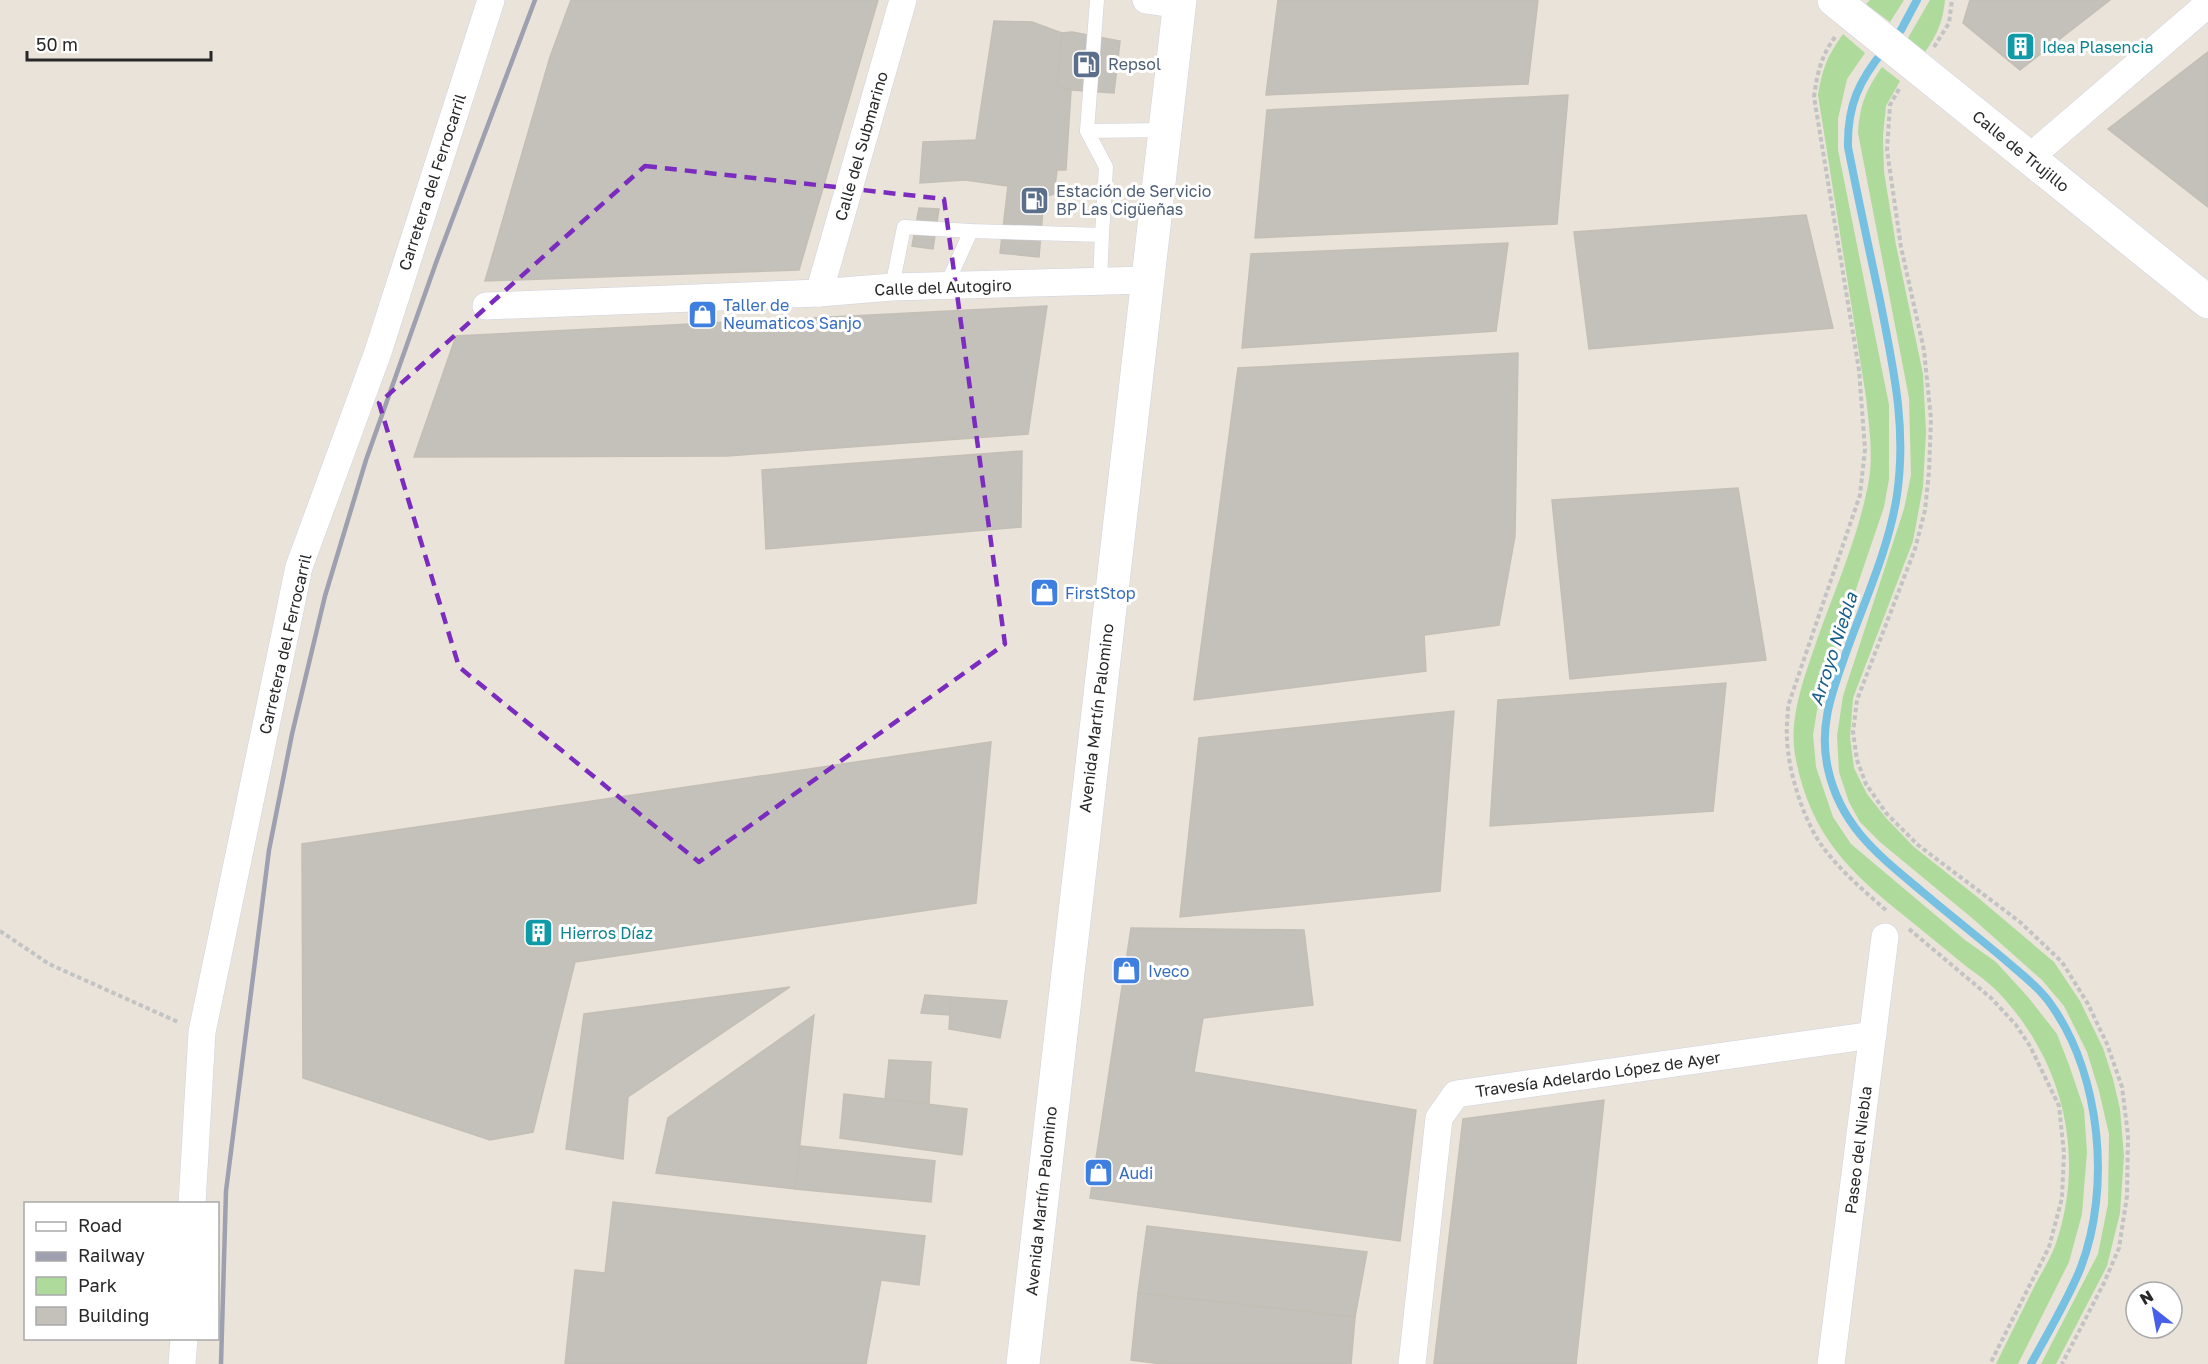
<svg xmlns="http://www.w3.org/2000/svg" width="2208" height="1364" font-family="'Golos Text',sans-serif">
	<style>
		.green { fill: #aedb9b }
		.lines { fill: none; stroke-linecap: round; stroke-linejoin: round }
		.stream { stroke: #76c1e2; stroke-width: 8 }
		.building { fill: #c4c0ba; stroke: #c4bfb5; stroke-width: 1.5 }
		.service-casing { stroke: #d0d2df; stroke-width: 15 }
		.minor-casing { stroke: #d0d2df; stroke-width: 28 }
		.secondary-casing { stroke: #d0d2df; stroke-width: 34 }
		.path { stroke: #c3c3c3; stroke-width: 4; stroke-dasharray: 4.5 3; stroke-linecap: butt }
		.service { stroke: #fff; stroke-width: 14 }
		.minor { stroke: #fff; stroke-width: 27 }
		.secondary { stroke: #fff; stroke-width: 33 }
		.rail { stroke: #9ea0b0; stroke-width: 4.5 }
		.marked { fill: none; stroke: #7b2cbf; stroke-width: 4.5; stroke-dasharray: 12 8; stroke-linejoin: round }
		.labels { text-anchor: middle; stroke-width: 6; stroke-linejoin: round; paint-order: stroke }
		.culture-label { font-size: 16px; fill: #0d838f; stroke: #fff; text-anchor: start }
		.service-label { font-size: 16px; fill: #4e5e75; stroke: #fff; text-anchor: start }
		.street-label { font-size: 16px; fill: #282828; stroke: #fff }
		.shop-label { font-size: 16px; fill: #366cbe; stroke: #fff; text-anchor: start }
		.water-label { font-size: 18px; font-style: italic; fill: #195f8a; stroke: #fff }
	</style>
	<rect width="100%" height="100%" fill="#e9e3da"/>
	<g class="green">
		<path d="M1870,0H1904L1890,22L1866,4Z"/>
		<path d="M1930,0H1945C1943,21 1937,35 1925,52L1908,38Z"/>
		<path d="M1843,34L1865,53L1847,79L1838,119V150L1889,405V479L1884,507L1819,698L1813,735L1816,767L1833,817L1851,844L1965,940L1996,962L2028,997L2057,1034L2069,1065L2084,1109L2087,1152L2082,1214L2069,1262L2018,1364H1996C2009,1338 2022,1311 2035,1285C2042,1272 2050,1259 2055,1246C2087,1156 2063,1059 1997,991C1988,982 1977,974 1967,967C1947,951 1927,934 1907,918C1849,872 1811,835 1796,760C1787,719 1805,676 1818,637C1836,587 1858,537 1868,485C1874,457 1869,426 1866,397L1818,95C1823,67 1827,57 1843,34Z"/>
		<path d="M1882,67L1900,81L1886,106L1883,136L1884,172L1896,245L1923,374L1926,432L1923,487L1913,541L1853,698L1850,737L1854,768L1867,794L1886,818L1914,847L1976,896L2054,962L2080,1001L2103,1048L2113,1079L2120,1109L2124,1156L2120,1213L2107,1266L2056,1364H2041L2098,1254L2108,1204L2109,1134L2099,1091L2087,1052L2064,1006L2042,980L1972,918L1880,842L1860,822L1849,802L1839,772L1837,736L1843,696L1904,509L1911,475L1909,398L1858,133C1860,104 1866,90 1882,67Z"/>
	</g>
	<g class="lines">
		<g class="stream">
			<path d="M1894,38L1901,30L1917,0"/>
			<path d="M1885,49C1859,80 1847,106 1848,147C1858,198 1869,249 1880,300C1893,367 1907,426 1897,495C1889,548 1865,600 1847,650C1833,690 1818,725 1828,769C1841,828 1881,857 1925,894C1951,916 1978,937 2004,959C2020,973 2040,988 2052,1006C2101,1076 2111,1188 2081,1267C2069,1298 2047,1334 2031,1364"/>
		</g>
	</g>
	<g class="building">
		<path d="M571,0H878L799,270L485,281L550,57Z"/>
		<path d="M1278,0H1538L1528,84L1266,95Z"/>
		<path d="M1970,0H2110L2020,70L1963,23Z"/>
		<path d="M994,21L1032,22L1062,33L1057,86L1071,90L1066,170H1057L1054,194L1044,197L1039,257L1000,253L1008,186L965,180L920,183L923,142L976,140Z"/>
		<path d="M1072,32L1120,41L1114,93L1071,90L1057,86L1062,33Z"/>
		<path d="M2208,52V207L2108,129Z"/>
		<path d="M1568,95L1557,224L1255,238L1267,110Z"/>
		<path d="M919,208L939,209L933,249L912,246Z"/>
		<path d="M1806,215L1833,328L1589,349L1574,232Z"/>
		<path d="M1508,243L1496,331L1242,348L1251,254Z"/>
		<path d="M1047,306L1028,434L727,456L414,457L456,336Z"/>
		<path d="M1518,353L1515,536L1499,625L1424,635L1426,671L1194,700L1238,368Z"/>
		<path d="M1022,451L1021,527L766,549L762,470Z"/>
		<path d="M1738,488L1766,660L1570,679L1552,500Z"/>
		<path d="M1726,683L1713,811L1490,826L1498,700Z"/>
		<path d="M1454,711L1440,891L1180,917L1199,738Z"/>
		<path d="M991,742L976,903L575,962L533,1132L490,1140L303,1078L302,844Z"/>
		<path d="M1131,928L1304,930L1313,1005L1203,1018L1194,1072L1416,1110L1400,1241L1090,1198Z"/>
		<path d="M790,987L628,1097L623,1159L566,1149L584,1014Z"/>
		<path d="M925,995L951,997L950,1015L921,1013Z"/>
		<path d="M951,997L1007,1001L1000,1038L949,1029Z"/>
		<path d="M814,1015L795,1189L656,1173L668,1118Z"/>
		<path d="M889,1060L931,1062L929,1104L885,1099Z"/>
		<path d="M844,1094L967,1109L962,1155L840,1138Z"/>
		<path d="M1604,1100L1576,1364H1434L1463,1119Z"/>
		<path d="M801,1146L935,1161L931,1202L795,1189Z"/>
		<path d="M613,1202L925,1236L919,1285L881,1280L866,1364H565L575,1270L605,1273Z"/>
		<path d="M1147,1226L1367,1252L1355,1317L1138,1293Z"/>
		<path d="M1138,1293L1355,1317L1351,1364H1163L1131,1360Z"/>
	</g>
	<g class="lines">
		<defs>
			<g id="service">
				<path d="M1087,131L1097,0"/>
				<path d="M1100,282L1102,235"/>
				<path d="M946,286L971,231"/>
				<path d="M892,287L904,227L971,231L1102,235L1106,167L1087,131L1165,130"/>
			</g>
			<g id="minor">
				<path d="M1146,0L1180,5"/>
				<path d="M2029,158L2208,4"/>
				<path d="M819,293L903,0"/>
				<path d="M486,306L819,293L892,287L1147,280"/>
				<path d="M192,1204L202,1032L299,567L378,352L491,0"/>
				<path d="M182,1364L184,1338"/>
				<path d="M1412,1364L1439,1118L1456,1094L1873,1035"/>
				<path d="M1831,1364L1885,937"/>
			</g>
			<g id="secondary">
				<path d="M1834,0L2208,302"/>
				<path d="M1023,1364L1180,0"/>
			</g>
		</defs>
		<use href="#service" class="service-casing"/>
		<use href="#minor" class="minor-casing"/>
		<use href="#secondary" class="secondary-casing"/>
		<g class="path">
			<path d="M1835,37C1821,56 1817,74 1814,97L1859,370L1865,449L1860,495L1788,706C1788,717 1786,728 1787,738C1788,772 1804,823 1825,850C1843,873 1865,892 1887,911"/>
			<path d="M1934,47L1949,23L1952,0"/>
			<path d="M1899,89L1890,105L1887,150L1901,247L1924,350L1931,419L1929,472L1925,510L1915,549L1857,700L1853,732L1857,760L1866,784L1886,813L1918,845L2020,922L2062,962L2088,1004L2107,1044L2122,1087L2128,1135L2127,1196L2119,1248L2104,1283L2062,1364"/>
			<path d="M1909,929L1991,998L2016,1025L2030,1046L2059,1106L2064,1153L2062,1198L2049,1247L1990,1364"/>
			<path d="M0,931L49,964L178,1022"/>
		</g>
		<use href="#service" class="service"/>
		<use href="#minor" class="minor"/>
		<use href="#secondary" class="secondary"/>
		<path class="rail" d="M221,1364L226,1191L269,850L292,734L325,596L366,460L437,260L535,0"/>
	</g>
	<path class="marked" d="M645,166L944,199L1005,644L699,862L459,667L379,403Z"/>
	<defs>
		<symbol id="building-square" viewBox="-11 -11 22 22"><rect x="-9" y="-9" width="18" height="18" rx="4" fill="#0f9aa8" stroke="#fff"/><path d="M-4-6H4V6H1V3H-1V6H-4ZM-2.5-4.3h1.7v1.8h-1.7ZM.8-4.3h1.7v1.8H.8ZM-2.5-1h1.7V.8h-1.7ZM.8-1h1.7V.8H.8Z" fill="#fff"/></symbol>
		<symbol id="fuel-square" viewBox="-11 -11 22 22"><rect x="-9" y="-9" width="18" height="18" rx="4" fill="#5c6f8a" stroke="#fff"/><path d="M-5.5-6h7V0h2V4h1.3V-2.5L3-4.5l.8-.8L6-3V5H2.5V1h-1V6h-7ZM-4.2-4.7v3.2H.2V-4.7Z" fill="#fff"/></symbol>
		<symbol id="shop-square" viewBox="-11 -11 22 22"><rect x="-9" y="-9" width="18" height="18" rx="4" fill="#3f7fe0" stroke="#fff"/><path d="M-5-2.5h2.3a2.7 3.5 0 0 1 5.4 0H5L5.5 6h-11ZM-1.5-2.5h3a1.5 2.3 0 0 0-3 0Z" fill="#fff"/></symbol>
	</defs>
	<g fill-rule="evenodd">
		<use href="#building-square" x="2004" y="30" width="33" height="33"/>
		<use href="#fuel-square" x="1070" y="48" width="33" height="33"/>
		<use href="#fuel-square" x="1018" y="184" width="33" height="33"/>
		<use href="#shop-square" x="686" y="298" width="33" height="33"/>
		<use href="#shop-square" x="1028" y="576" width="33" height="33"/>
		<use href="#building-square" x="522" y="916" width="33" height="33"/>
		<use href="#shop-square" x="1110" y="954" width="33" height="33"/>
		<use href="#shop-square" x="1082" y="1156" width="33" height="33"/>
	</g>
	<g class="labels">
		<g class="culture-label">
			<text x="2042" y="53">Idea Plasencia</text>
			<text x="560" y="939">Hierros Díaz</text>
		</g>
		<g class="service-label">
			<text x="1108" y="70">Repsol</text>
			<text x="1056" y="197">Estación de Servicio<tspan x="1056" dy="18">BP Las Cigüeñas</tspan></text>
		</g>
		<g class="street-label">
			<text transform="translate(861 146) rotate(-74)" y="6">Calle del Submarino</text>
			<text transform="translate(2021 151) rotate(39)" y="6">Calle de Trujillo</text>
			<text transform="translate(432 182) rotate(-72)" y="6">Carretera del Ferrocarril</text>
			<text transform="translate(943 287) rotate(-2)" y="6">Calle del Autogiro</text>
			<text transform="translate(285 644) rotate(-77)" y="6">Carretera del Ferrocarril</text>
			<text transform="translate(1096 718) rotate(-83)" y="6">Avenida Martín Palomino</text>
			<text transform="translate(1598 1074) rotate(-8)" y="6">Travesía Adelardo López de Ayer</text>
			<text transform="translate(1858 1150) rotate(-83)" y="6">Paseo del Niebla</text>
			<text transform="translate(1041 1201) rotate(-84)" y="6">Avenida Martín Palomino</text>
		</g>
		<g class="shop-label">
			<text x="723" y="311">Taller de<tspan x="723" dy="18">Neumaticos Sanjo</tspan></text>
			<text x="1065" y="599">FirstStop</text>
			<text x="1148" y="977">Iveco</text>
			<text x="1119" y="1179">Audi</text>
		</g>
		<g class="water-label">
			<text transform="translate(1834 649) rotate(-72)" y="6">Arroyo Niebla</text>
		</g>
	</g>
	<rect x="24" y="1202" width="195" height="138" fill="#ffffff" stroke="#a9a9a9" stroke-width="1.5"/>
	<rect x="36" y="1222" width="30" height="9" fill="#ffffff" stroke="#a9a9a9" stroke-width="1.5"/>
	<text x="78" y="1232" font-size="18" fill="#282828">Road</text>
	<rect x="36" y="1252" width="30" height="9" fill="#9ea0b0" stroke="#a9a9a9" stroke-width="1.5"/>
	<text x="78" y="1262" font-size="18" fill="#282828">Railway</text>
	<rect x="36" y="1277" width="30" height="18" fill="#aedb9b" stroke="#a9a9a9" stroke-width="1.5"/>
	<text x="78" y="1292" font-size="18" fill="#282828">Park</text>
	<rect x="36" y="1307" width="30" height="18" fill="#c4c0ba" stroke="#a9a9a9" stroke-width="1.5"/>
	<text x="78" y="1322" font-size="18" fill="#282828">Building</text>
	<g transform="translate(2154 1310) rotate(329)"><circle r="28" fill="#ffffff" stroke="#a9a9a9" stroke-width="1.5"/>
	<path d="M0-4.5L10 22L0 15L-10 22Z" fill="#485fe9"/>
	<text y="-9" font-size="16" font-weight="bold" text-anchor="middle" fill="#282828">N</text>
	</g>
	<path d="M27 51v9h184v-9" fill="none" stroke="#282828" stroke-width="3"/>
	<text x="36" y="51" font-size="18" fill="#282828" stroke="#ffffff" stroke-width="4.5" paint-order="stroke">50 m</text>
</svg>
